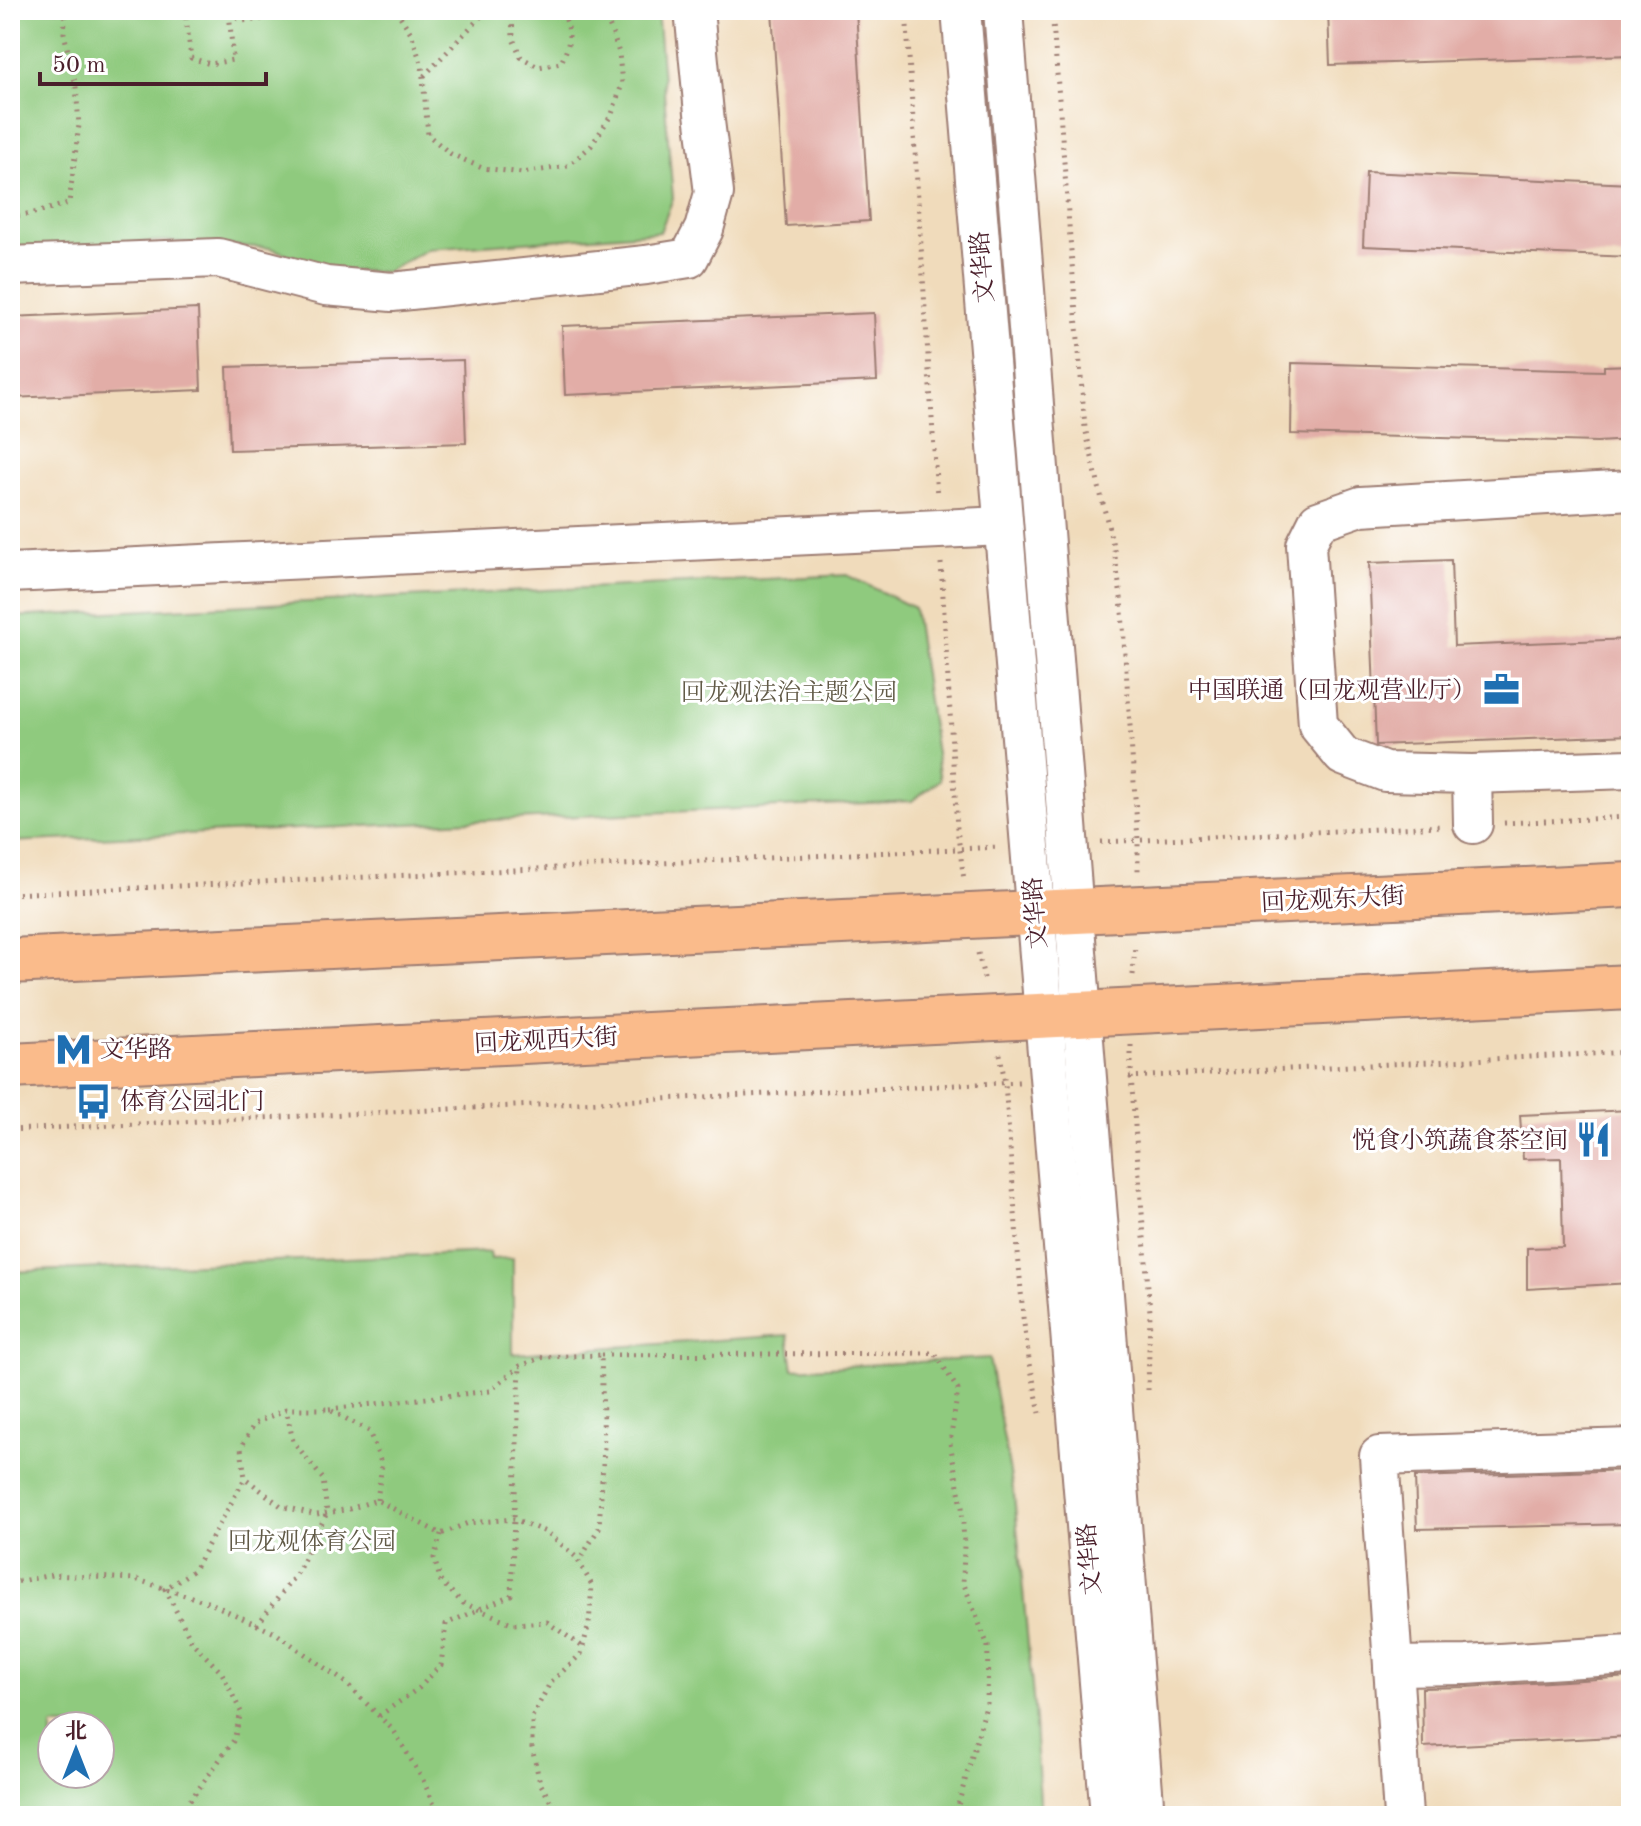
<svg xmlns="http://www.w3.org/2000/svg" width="1641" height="1826" font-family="'Old Standard TT','Noto Serif SC',serif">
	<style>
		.green { fill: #8fca7e; stroke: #6c7454; stroke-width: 2; fill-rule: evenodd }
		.building { fill: #e2ada7 }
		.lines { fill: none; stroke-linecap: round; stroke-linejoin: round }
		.minor-casing { stroke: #9d7d73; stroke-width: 42 }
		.major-casing { stroke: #9d7d73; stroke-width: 48 }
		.path { stroke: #9d7d73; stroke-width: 5; stroke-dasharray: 2 6; stroke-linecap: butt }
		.minor { stroke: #fff; stroke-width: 38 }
		.major { stroke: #fabb8b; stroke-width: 44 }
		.labels { text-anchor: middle; stroke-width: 6; stroke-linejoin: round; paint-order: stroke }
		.street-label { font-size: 24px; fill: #4a1f2b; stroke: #fff }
		.poi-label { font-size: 24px; fill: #4a1f2b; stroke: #fff; text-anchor: end }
		.park-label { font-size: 24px; fill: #625b48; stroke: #fff }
	</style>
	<rect width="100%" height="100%" fill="#fff"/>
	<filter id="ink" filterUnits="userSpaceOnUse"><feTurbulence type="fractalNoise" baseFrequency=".0125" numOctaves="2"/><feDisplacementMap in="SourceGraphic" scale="16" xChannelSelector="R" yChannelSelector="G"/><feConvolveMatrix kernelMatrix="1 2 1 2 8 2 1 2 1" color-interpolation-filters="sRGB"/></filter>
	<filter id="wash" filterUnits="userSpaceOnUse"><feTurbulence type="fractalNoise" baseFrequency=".006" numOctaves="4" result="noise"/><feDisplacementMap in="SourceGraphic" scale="32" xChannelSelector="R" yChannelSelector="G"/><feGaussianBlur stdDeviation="1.8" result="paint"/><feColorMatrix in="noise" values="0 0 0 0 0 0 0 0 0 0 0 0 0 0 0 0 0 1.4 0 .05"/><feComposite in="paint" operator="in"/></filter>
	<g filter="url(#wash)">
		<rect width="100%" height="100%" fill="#f0dbbb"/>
		<g class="green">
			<path d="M10,10H657L673,198L660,232L428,249L386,272L332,270L270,248L162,241L10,253Z"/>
			<path d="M847,575L914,608L940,780L912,801L10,842V617Z"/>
			<path d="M490,1252L491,1259L513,1258V1354L788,1335L793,1369L989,1358L1014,1495L1034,1708L1041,1816H10V1272ZM52,1726H100V1774H52Z"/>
		</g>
		<g id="blocks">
			<g class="building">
				<path d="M772,10H856L869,221L786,226Z"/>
				<path d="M1328,10H1631V55L1330,65Z"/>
				<path d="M1366,172L1631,184V257L1363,246Z"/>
				<path d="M198,309L201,390L10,398V317Z"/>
				<path d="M874,313L877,381L565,395L562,326Z"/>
				<path d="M463,360L466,443L230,450L227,367Z"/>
				<path d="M1292,363L1604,371V366L1631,365V440L1597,442L1291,434Z"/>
				<path d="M1451,560L1454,646L1631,639V735L1376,745L1369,563Z"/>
				<path d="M1631,1110V1283L1527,1289V1248L1563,1247L1561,1158L1523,1159L1520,1115Z"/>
				<path d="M1631,1470V1524L1417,1529L1415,1477Z"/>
				<path d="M1631,1677V1736L1423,1747L1422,1688L1467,1687Z"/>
			</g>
		</g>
	</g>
	<g filter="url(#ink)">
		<use href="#blocks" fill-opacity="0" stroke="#9d7d73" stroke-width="2"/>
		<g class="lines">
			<defs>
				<g id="minor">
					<path d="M961,10L1110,1816"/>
					<path d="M1003,10L1145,1816"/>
					<path d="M10,266L218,258L326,286L392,292L646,265L689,258L704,229L714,193L704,113L694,10"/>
					<path d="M1631,490L1361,506L1318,521L1306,545L1318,725L1343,756L1385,772L1472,774L1631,769"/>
					<path d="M10,573L1003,526"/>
					<path d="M1472,774L1473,824"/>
					<path d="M1393,1666L1466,1665L1631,1655"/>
					<path d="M1403,1816L1379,1456L1631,1448"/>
				</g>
				<g id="major">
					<path d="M10,961L1631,885"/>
					<path d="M10,1066L1631,987"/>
				</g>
			</defs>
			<use href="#minor" class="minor-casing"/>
			<use href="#major" class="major-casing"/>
			<g class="path">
				<path d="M185,10L191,58L210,64L233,60L229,10"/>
				<path d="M396,10L411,33L422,66L428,135L451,154L482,168L522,173L568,166L591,146L612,114L622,84L619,53L612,32L602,10"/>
				<path d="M514,10L512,12L513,39L521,57L538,67L561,63C571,41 572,33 562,10"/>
				<path d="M906,10L937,497"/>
				<path d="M1052,10L1085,428L1114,550L1121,597L1138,840V871"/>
				<path d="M230,14L242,21L264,19L269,10"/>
				<path d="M424,76L487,10"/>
				<path d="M10,217L39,212L69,203L79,125L76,87L64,33L66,10"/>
				<path d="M941,563L957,829L964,880"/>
				<path d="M1504,823L1631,817"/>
				<path d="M1101,842L1442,826"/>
				<path d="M10,894L999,847"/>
				<path d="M978,953L985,982"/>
				<path d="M1133,975L1135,945"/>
				<path d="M1131,1045V1076L1150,1312L1148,1390"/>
				<path d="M1000,1054L1005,1083L1023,1317L1029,1359L1040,1413"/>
				<path d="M1129,1077L1631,1052"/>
				<path d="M10,1130L1019,1082"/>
				<path d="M601,1355L935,1353L958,1390L950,1443L962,1507L964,1544L963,1582L988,1646L987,1703L955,1816"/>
				<path d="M329,1409L490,1391L520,1366L544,1357L601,1355L604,1447L599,1528L579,1561"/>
				<path d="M377,1500L382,1465L369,1431L328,1409H286L254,1424L241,1448L245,1478L281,1506L317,1515L349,1509L377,1500L441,1534L468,1523L514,1519L548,1533L576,1557L592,1585L589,1624L581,1654L550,1683L532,1717V1748L540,1783L559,1816"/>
				<path d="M441,1534L434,1558L441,1582L463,1603L514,1624L547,1622L583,1647"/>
				<path d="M10,1583L52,1575L135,1579L210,1603L277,1634L346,1683L394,1731L423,1780L439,1816"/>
				<path d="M257,1625L297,1573L327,1513L323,1479L293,1441L286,1409"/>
				<path d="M379,1716L419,1688L441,1665L446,1624L511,1595L520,1366"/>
				<path d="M187,1816L189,1802L234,1740L241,1712L222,1673L192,1642L165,1589L194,1570L245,1478"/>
			</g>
			<use href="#minor" class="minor"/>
			<use href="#major" class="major"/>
		</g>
	</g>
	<defs>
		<symbol id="office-bare" viewBox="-9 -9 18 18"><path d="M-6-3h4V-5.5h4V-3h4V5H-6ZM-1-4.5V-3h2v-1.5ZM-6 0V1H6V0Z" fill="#1f6fb2" stroke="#fff" stroke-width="2.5" paint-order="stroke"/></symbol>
		<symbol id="metro-bare" viewBox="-9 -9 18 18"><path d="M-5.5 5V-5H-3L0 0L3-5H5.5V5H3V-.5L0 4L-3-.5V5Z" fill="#1f6fb2" stroke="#fff" stroke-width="2.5" paint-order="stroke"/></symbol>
		<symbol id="bus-bare" viewBox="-9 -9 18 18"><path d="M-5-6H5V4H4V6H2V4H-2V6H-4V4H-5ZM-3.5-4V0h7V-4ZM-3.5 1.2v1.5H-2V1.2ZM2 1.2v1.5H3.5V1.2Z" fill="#1f6fb2" stroke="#fff" stroke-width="2.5" paint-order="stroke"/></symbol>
		<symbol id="restaurant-bare" viewBox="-9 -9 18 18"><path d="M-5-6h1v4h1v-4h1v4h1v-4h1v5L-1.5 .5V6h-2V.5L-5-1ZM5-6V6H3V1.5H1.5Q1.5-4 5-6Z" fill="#1f6fb2" stroke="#fff" stroke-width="2.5" paint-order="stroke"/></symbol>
	</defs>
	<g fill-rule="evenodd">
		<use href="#office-bare" x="1476" y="664" width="51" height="51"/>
		<use href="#metro-bare" x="48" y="1024" width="51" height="51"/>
		<use href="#bus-bare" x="68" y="1076" width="51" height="51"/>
		<use href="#restaurant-bare" x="1568" y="1114" width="51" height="51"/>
	</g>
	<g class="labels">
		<g class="street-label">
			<text transform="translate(982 267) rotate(-95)" y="8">文华路</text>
			<text transform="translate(1333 899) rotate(-3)" y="8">回龙观东大街</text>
			<text transform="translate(1035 913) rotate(-95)" y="8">文华路</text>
			<text transform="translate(546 1040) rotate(-3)" y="8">回龙观西大街</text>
			<text transform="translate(1089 1559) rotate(-95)" y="8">文华路</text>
		</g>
		<g class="poi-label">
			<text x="1476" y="698">中国联通（回龙观营业厅）</text>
			<text x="100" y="1057" text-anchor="start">文华路</text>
			<text x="120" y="1109" text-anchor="start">体育公园北门</text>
			<text x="1568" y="1148">悦食小筑蔬食茶空间</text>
		</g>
		<g class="park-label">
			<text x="789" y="700">回龙观法治主题公园</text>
			<text x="312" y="1549">回龙观体育公园</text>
		</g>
	</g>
	<rect width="1641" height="1826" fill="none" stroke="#fff" stroke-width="40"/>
	<g transform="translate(76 1750)"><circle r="38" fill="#ffffff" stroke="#b7a5aa" stroke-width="2"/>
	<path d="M0-6L14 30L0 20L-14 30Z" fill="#1f6fb2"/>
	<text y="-12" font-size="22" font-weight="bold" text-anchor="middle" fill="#4a1f2b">北</text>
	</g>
	<path d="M40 72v12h226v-12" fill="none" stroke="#4a1f2b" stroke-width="4"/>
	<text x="52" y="72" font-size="24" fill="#4a1f2b" stroke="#ffffff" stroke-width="6" paint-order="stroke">50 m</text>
</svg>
